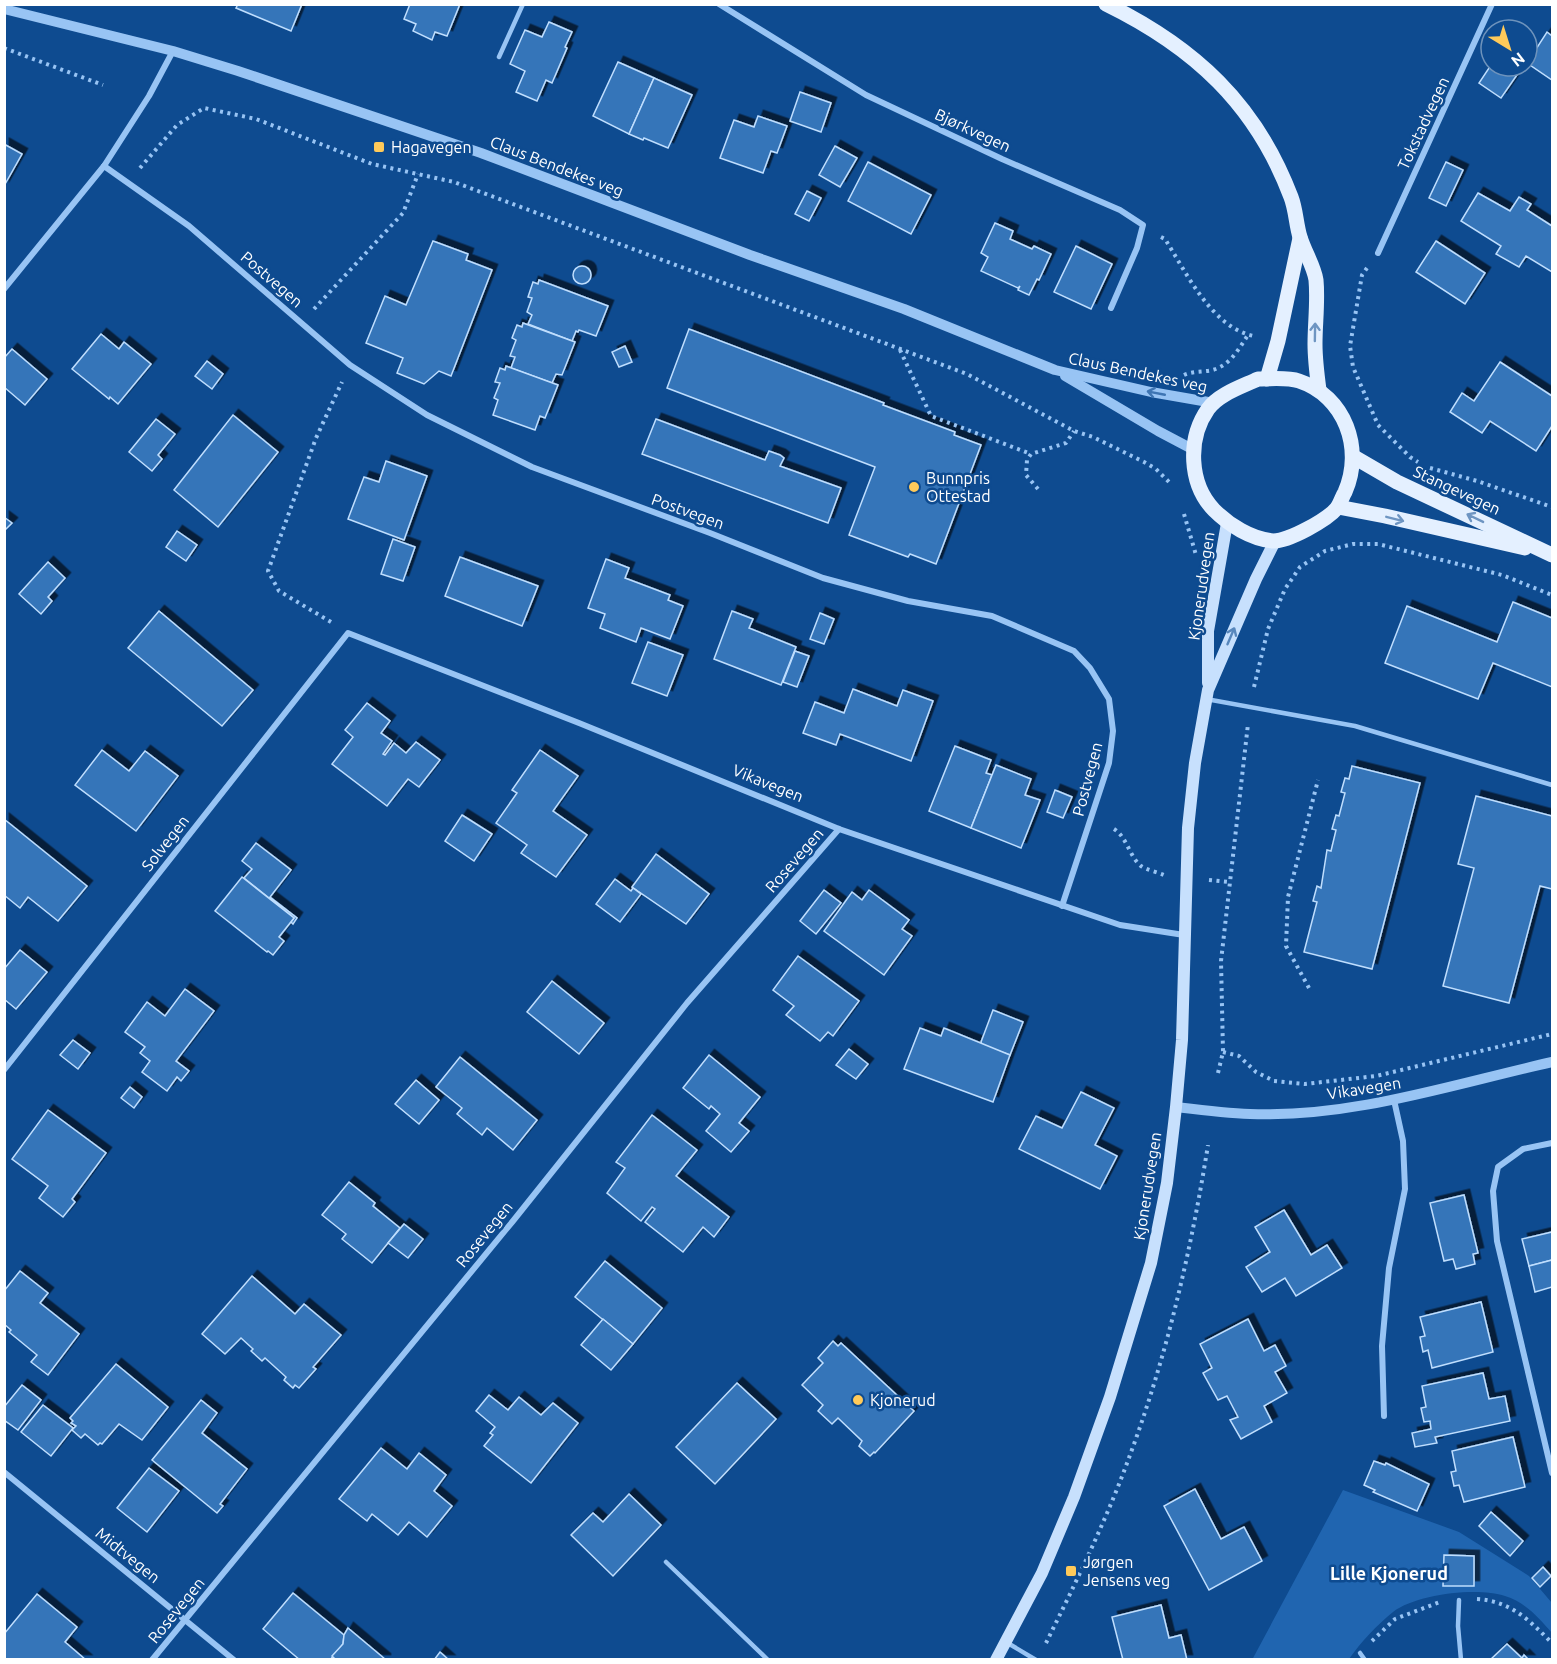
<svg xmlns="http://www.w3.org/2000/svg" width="1557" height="1664" font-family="Ubuntu,sans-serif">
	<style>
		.green { fill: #2065b0 }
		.building { fill: #3675b9; stroke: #bfdefe; stroke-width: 1.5; filter: url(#shadow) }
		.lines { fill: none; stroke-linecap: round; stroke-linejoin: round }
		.path { stroke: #98c4f4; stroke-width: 4; stroke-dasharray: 3 4.5; stroke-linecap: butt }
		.service { stroke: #98c4f4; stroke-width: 4.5 }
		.minor { stroke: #98c4f4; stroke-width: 6 }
		.tertiary { stroke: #98c4f4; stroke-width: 10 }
		.secondary { stroke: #c7e0fd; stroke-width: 12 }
		.primary { stroke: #e4f0ff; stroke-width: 15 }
		.oneway { stroke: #6e95c2 }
		.oneway2 { stroke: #3e75b3 }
		.oneway3 { stroke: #5887bc }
		.poi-dot { fill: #ffca5a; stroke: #0e4b90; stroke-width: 2 }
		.labels { text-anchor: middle; stroke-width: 5; stroke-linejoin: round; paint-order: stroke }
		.street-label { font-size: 16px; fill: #fff; stroke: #0e4b90 }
		.poi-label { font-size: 16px; fill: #fff; stroke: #0e4b90; text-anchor: start }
		.neighbourhood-label { font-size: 18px; font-weight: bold; fill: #fff; stroke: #0e4b90 }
	</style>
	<defs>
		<filter id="shadow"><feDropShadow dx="5.5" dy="-5.5" stdDeviation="0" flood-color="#0009"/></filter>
	</defs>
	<rect width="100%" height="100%" fill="#0e4b90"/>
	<path class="green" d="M1343,1490L1459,1532L1529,1576L1552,1603V1633C1539,1618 1525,1602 1505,1596C1477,1587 1417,1594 1393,1612C1377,1625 1361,1642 1349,1659L1252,1660Z"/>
	<g class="building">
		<path d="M238,4H302L291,31L236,8Z"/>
		<path d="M410,4H460L447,36L435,32L432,40L413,31L416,24L404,19Z"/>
		<path d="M549,22L572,32L565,47L567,48L552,83L546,80L537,101L516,92L525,71L510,64L525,30L542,37Z"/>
		<path d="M1547,32L1552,36V80L1527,63Z"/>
		<path d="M618,62L654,78L629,134L593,116Z"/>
		<path d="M1491,65L1510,66L1519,72L1501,98L1479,83Z"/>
		<path d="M654,78L692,95L668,148L644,138L643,140L629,134Z"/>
		<path d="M800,92L831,103L821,132L790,121Z"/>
		<path d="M758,116L787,126L777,153L771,151L763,173L720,158L734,120L754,127Z"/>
		<path d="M4,144L22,154L4,186Z"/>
		<path d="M835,146L857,158L840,187L819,175Z"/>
		<path d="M868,162L931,195L911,234L848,201Z"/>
		<path d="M1446,162L1463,170L1446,206L1429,198Z"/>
		<path d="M807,191L821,198L809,221L795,214Z"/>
		<path d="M1478,193L1510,211L1519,197L1531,204L1527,210L1552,226V272L1526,256L1519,267L1496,254L1501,246L1461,221Z"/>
		<path d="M995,223L1013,231L1010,239L1032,249L1034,246L1051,254L1039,280L1037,279L1029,295L1018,290L1020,286L1018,288L981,271L988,257L981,253Z"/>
		<path d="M433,241L468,254L466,260L492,270L451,376L439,371L424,384L397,373L403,358L366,343L385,296L406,305Z"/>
		<path d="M1436,241L1485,273L1465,304L1416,272Z"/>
		<path d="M1076,246L1112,264L1091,309L1054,292Z"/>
		<circle cx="582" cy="275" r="9"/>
		<path d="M539,280L608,306L596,336L579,330L578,332L576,331L572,341L528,324L532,315L527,312L532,298L528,297L533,282L538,284Z"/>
		<path d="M523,323L575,342L562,375L556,374L552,383L511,368L515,357L510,356L516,340L512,338L517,325L522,327Z"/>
		<path d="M689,329L884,403L883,405L955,432L954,435L981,445L936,564L910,554L908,557L849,535L875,467L667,388Z"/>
		<path d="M101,334L119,349L124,342L151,364L118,404L110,397L109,399L72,369Z"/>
		<path d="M625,346L632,362L619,367L612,352Z"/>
		<path d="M12,349L47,379L25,405L4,387V358Z"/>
		<path d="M207,361L223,374L212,389L195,376Z"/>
		<path d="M1500,362L1552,396V426L1536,451L1490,421L1482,433L1450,412L1462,393L1474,401Z"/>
		<path d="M506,366L558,385L545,418L540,416L535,430L493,415L498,400L494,398L500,383L495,382L500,368L505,370Z"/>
		<path d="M233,415L278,452L218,527L174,490Z"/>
		<path d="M156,419L175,434L158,455L162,459L152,471L129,452Z"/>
		<path d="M656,419L765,460L769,451L780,455L784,458L780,466L841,488L828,523L642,454Z"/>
		<path d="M386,461L427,476L404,540L348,519L364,477L379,482Z"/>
		<path d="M4,517L12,523L4,531Z"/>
		<path d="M177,531L197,545L186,561L166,547Z"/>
		<path d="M393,539L415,547L403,581L381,574Z"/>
		<path d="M460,557L538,586L522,626L445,596Z"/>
		<path d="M606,559L629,568L625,578L670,595L668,600L683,606L670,639L641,628L636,642L600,628L605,614L588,608Z"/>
		<path d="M48,562L65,578L48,597L52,601L41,614L19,594Z"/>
		<path d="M1513,602L1552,618V687L1493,663L1478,699L1385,663L1407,606L1497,642Z"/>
		<path d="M159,611L253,690L222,726L128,648Z"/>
		<path d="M732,611L753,619L749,628L796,647L781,685L714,659Z"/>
		<path d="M820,613L834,619L824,644L810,639Z"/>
		<path d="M648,642L683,655L667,696L632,683Z"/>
		<path d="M795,651L809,656L797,687L783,682Z"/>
		<path d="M853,689L897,706L903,690L933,701L911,761L840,734L836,745L803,733L815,702L844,713Z"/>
		<path d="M367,703L390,721L381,733L392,741L383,754L385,755L394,743L406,753L416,742L440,760L419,787L408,779L387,806L332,764L353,737L345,730Z"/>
		<path d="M955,746L991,760L986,773L992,775L971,828L929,811Z"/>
		<path d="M102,750L129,771L145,751L178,776L136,831L75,785Z"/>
		<path d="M540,750L578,776L553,811L587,835L556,877L521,853L527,845L496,823L517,793L512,790Z"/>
		<path d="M996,765L1031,779L1025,795L1040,800L1021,848L971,828Z"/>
		<path d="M1352,766L1420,783L1372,969L1304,952L1317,902L1313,901L1317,886L1321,888L1327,850L1331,851L1336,830L1332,829L1336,815L1339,816L1345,793L1341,792L1345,778L1349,779Z"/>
		<path d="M1055,790L1072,797L1063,818L1047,812Z"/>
		<path d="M1476,796L1552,816V889L1540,886L1509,1003L1443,986L1474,868L1458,864Z"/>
		<path d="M462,815L492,834L474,861L445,841Z"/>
		<path d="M4,819L87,886L58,921L28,897L20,908L4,895Z"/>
		<path d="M256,843L291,870L270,897L297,918L293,924L291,922L294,918L244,878L252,869L242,861Z"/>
		<path d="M656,854L709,894L686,924L632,887Z"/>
		<path d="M242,877L294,918L279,937L284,941L273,955L268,951L267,952L215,911Z"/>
		<path d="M615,879L631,891L633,888L641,894L620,922L596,904Z"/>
		<path d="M824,890L841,903L816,934L800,921Z"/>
		<path d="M869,890L909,920L902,929L912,936L884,975L824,931L852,892L862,900Z"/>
		<path d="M20,950L47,972L16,1009L4,999V969Z"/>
		<path d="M798,956L859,1001L833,1036L828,1032L820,1041L786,1015L794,1006L773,990Z"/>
		<path d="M552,981L604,1023L579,1054L527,1012Z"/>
		<path d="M185,989L214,1011L176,1061L189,1071L181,1081L177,1077L167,1091L142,1072L150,1061L140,1053L145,1047L125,1032L147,1002L165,1016Z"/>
		<path d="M993,1010L1023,1022L1010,1055L982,1045L981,1042Z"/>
		<path d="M920,1028L941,1036L944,1028L1010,1055L993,1102L904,1069Z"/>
		<path d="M73,1040L90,1053L78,1069L60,1055Z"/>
		<path d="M849,1049L868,1064L856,1079L836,1065Z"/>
		<path d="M709,1055L760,1097L739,1123L749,1131L731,1152L706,1131L720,1114L711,1106L709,1109L683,1088Z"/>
		<path d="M460,1057L537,1120L513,1150L487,1128L482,1135L457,1114L462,1108L436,1087Z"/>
		<path d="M416,1080L439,1100L419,1124L395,1104Z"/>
		<path d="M130,1087L142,1097L134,1108L121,1098Z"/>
		<path d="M1081,1092L1114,1108L1095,1145L1117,1156L1100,1189L1019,1149L1036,1116L1062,1128Z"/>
		<path d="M48,1110L106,1153L72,1199L75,1202L63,1217L39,1198L48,1186L12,1159Z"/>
		<path d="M652,1115L697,1150L676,1176L729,1217L714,1237L703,1227L683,1252L645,1222L655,1209L652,1207L641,1221L607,1193L625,1168L616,1162Z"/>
		<path d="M349,1182L375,1203L373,1206L400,1228L372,1263L342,1239L346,1234L322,1215Z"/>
		<path d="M1464,1195L1478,1253L1473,1254L1475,1264L1456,1269L1453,1259L1444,1261L1430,1203Z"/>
		<path d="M1284,1210L1311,1255L1327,1245L1342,1268L1296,1296L1285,1278L1262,1292L1246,1267L1270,1252L1255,1227Z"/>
		<path d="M404,1224L423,1239L408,1258L388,1243Z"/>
		<path d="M1552,1232V1260L1529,1266L1522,1239Z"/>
		<path d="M1552,1260V1287L1535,1292L1529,1266Z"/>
		<path d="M605,1261L662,1308L633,1344L575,1297Z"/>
		<path d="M20,1271L48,1293L40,1303L79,1334L48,1375L31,1362L37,1355L9,1332L11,1330L4,1324V1291Z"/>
		<path d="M252,1276L295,1314L304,1304L341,1335L313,1367L316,1369L299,1388L295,1385L293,1388L284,1380L286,1377L265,1358L262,1361L251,1351L253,1349L241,1338L225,1354L202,1334Z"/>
		<path d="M1481,1302L1493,1352L1432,1368L1428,1350L1423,1352L1420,1337L1425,1336L1420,1317Z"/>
		<path d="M603,1319L633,1344L611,1370L581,1345Z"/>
		<path d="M1248,1319L1264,1351L1275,1345L1286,1366L1275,1372L1287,1393L1264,1406L1272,1422L1241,1439L1230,1420L1238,1417L1227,1396L1218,1400L1203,1373L1212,1368L1200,1344Z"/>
		<path d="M833,1341L838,1346L841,1343L914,1411L875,1453L874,1452L870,1456L859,1446L862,1441L838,1418L832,1424L818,1411L823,1405L802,1385L823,1363L818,1358Z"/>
		<path d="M116,1364L168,1407L142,1440L119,1424L102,1444L100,1443L98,1445L85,1434L81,1438L72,1430L76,1426L71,1423L73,1421L70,1418Z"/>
		<path d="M1483,1373L1489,1399L1505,1396L1510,1421L1435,1437L1437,1443L1415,1447L1412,1433L1431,1429L1430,1421L1424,1422L1421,1408L1426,1407L1422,1386Z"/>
		<path d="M737,1383L776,1419L715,1484L676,1447Z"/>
		<path d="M22,1385L41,1400L18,1430L4,1420V1407Z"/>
		<path d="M489,1395L508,1410L519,1397L541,1415L553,1403L578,1423L531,1483L484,1446L493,1435L490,1433L495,1427L476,1411Z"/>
		<path d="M201,1400L217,1413L202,1433L247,1469L220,1504L223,1506L217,1513L152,1460Z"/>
		<path d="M43,1405L73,1428L51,1456L21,1432Z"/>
		<path d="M1513,1437L1525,1487L1464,1502L1459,1485L1454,1486L1451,1472L1456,1471L1452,1451Z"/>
		<path d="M381,1448L407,1469L419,1453L446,1475L434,1491L452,1506L427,1537L409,1522L398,1535L372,1514L367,1521L339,1499Z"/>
		<path d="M1374,1461L1385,1465L1386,1463L1429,1484L1417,1511L1373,1492L1375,1490L1364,1485Z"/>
		<path d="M149,1468L179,1491L147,1532L117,1508Z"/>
		<path d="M1195,1489L1221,1539L1244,1527L1262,1561L1209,1590L1164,1506Z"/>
		<path d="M629,1494L661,1525L613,1576L571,1535L593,1513L603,1522Z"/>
		<path d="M1491,1512L1523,1541L1510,1556L1479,1526Z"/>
		<path d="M1444,1555L1474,1556V1586H1443Z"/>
		<path d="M1543,1567L1551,1576L1540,1587L1532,1578Z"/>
		<path d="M293,1593L344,1635L343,1644L330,1660H300L263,1629Z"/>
		<path d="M37,1594L77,1627L65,1642L86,1660H4V1634Z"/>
		<path d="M1161,1605L1169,1638L1181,1635L1187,1660H1123L1112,1617Z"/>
		<path d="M348,1628L385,1659V1660H336L332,1656L343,1644L344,1635Z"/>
		<path d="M1507,1644L1522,1658L1524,1655L1529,1660H1490Z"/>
		<path d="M440,1652L449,1660H434Z"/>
	</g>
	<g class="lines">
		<g class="path">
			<path d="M4,48L103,85"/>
			<path d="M140,168L177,125L204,108L256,119L372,164L454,182L967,374L1074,431L1093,437L1144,462L1156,469L1172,485"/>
			<path d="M1161,237L1165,239C1186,272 1212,328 1254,336"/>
			<path d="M1367,268L1362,275L1350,346L1353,367L1378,425L1410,457L1418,462"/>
			<path d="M314,309L403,213L418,174"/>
			<path d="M900,350L931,416L1031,454"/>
			<path d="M1184,375C1195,370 1208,373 1218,368C1232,362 1240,347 1248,335"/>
			<path d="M1430,468L1477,481L1552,507"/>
			<path d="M1038,489L1026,475L1027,460L1031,454L1066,443L1074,431"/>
			<path d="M1184,514L1196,555"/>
			<path d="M331,622L279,591L268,571L316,438L342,382"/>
			<path d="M1254,687L1268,629L1285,589L1300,567L1325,551L1353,544H1378L1502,575L1552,595"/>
			<path d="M1114,829C1127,837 1129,856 1141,866C1147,870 1157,872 1164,875"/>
			<path d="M1209,880L1229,882"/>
			<path d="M1309,988L1286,946L1288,897L1318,780"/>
			<path d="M1223,1052L1239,1056L1256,1072L1274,1081L1305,1084L1376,1076L1552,1034"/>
			<path d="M1218,1073L1223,1052L1221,961L1248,724"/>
			<path d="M1477,1599C1511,1601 1530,1621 1552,1643"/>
			<path d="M1372,1641L1395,1619L1440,1602"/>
			<path d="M1046,1643C1076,1582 1107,1519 1130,1455C1167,1355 1191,1251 1208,1145"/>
		</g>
		<g class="service">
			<path d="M499,57L523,4"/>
			<path d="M1206,699L1355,726L1552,785"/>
			<path d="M666,1562L768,1660"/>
			<path d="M1459,1600L1458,1626L1461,1660"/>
			<path d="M1006,1642L1036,1660"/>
			<path d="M1360,1653L1365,1660"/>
		</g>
		<g class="minor">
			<path d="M719,4L866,95L1002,159L1120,210L1143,225L1137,248L1111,308"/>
			<path d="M104,166L189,226L350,365L427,415L532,467L710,533L823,578L908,601L992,616L1074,651L1090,668L1109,699L1113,731L1109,763L1062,906"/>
			<path d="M1378,253L1492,4"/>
			<path d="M4,289L104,166L149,96L173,51"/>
			<path d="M4,1070L348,633L579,723L839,829L1120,925L1184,935"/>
			<path d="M1552,1143L1523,1149L1498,1167L1493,1191L1497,1241L1552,1473"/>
			<path d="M1384,1416L1382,1346L1389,1268L1405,1189L1403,1141L1394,1100"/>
			<path d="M4,1472L234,1660"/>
			<path d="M152,1660L513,1221L687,1003L839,829"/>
		</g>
		<g class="tertiary">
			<path d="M4,9L173,51L238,71L481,153L750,255L904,309L1055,370L1151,392L1214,403"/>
			<path d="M1065,376L1158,431L1194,450"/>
			<path d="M1176,1107C1201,1110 1225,1113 1250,1114C1352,1118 1453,1084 1552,1062"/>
		</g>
		<g class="secondary">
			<path d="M1208,683V631L1227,523"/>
			<path d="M996,1660L1042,1573L1074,1497L1110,1397L1151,1263L1167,1183L1176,1107L1182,1040L1188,828L1195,763L1208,690L1256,579L1275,541"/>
		</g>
		<g class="primary">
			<path d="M1106,4C1194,47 1256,104 1291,197C1296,210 1296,224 1300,237C1304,251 1314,266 1316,280C1318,301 1315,323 1315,344C1315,359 1317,375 1319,390"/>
			<path d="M1258,379C1270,379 1287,377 1299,381C1345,396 1364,449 1345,492C1342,497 1340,504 1337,508C1327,520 1289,541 1273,541C1251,539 1229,525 1214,510C1189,484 1187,439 1208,409C1219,394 1241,387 1258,379Z"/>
			<path d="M1267,379L1278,341L1300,238"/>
			<path d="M1354,457L1397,482L1552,555"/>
			<path d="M1338,507L1385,516L1525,548"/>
		</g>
	</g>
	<defs><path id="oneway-shaft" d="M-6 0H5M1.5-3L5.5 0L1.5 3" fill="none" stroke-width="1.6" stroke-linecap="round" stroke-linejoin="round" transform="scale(1.5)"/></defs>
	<g class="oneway">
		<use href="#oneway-shaft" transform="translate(1315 332) rotate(-89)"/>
		<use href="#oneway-shaft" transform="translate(1475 518) rotate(-154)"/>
		<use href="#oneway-shaft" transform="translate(1395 519) rotate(14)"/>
	</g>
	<use class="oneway2" href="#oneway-shaft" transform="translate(1156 393) rotate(-169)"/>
	<use class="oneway3" href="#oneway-shaft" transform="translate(1231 636) rotate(-67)"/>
	<g class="poi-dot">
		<rect x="373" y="141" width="12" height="12" rx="3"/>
		<circle cx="914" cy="487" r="6"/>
		<circle cx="858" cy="1400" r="6"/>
		<rect x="1065" y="1565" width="12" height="12" rx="3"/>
	</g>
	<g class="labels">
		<g class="street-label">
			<text transform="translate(1423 123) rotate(-65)" y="6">Tokstadvegen</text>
			<text transform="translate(973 130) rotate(25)" y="6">Bjørkvegen</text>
			<text transform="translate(557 166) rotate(21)" y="6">Claus Bendekes veg</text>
			<text transform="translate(272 279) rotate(41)" y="6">Postvegen</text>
			<text transform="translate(1138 372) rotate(12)" y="6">Claus Bendekes veg</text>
			<text transform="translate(1457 490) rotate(25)" y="6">Stangevegen</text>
			<text transform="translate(688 511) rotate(20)" y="6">Postvegen</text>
			<text transform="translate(1201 586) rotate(-82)" y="6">Kjonerudvegen</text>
			<text transform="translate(1087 779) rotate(-75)" y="6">Postvegen</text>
			<text transform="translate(768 783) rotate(22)" y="6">Vikavegen</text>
			<text transform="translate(165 843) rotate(-52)" y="6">Solvegen</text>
			<text transform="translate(794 860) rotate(-49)" y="6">Rosevegen</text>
			<text transform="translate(1364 1088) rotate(-9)" y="6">Vikavegen</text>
			<text transform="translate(1147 1186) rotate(-81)" y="6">Kjonerudvegen</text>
			<text transform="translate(484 1234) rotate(-51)" y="6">Rosevegen</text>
			<text transform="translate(128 1555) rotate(39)" y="6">Midtvegen</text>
			<text transform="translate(176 1610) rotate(-51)" y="6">Rosevegen</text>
		</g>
		<g class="poi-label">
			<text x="391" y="153">Hagavegen</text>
			<text x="926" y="484">Bunnpris<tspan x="926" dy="18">Ottestad</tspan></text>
			<text x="870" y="1406">Kjonerud</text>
			<text x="1083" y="1568">Jørgen<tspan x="1083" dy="18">Jensens veg</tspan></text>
		</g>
		<g class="neighbourhood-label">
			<text x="1389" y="1580">Lille Kjonerud</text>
		</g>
	</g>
	<rect width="1557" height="1664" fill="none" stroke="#ffffff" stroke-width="12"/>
	<g transform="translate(1509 48) rotate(142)"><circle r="28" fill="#0e4b90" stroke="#6e93bc" stroke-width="1.5"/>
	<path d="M0-4.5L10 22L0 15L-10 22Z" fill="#ffca5a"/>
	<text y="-9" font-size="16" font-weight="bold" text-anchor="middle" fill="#ffffff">N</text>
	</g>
</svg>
